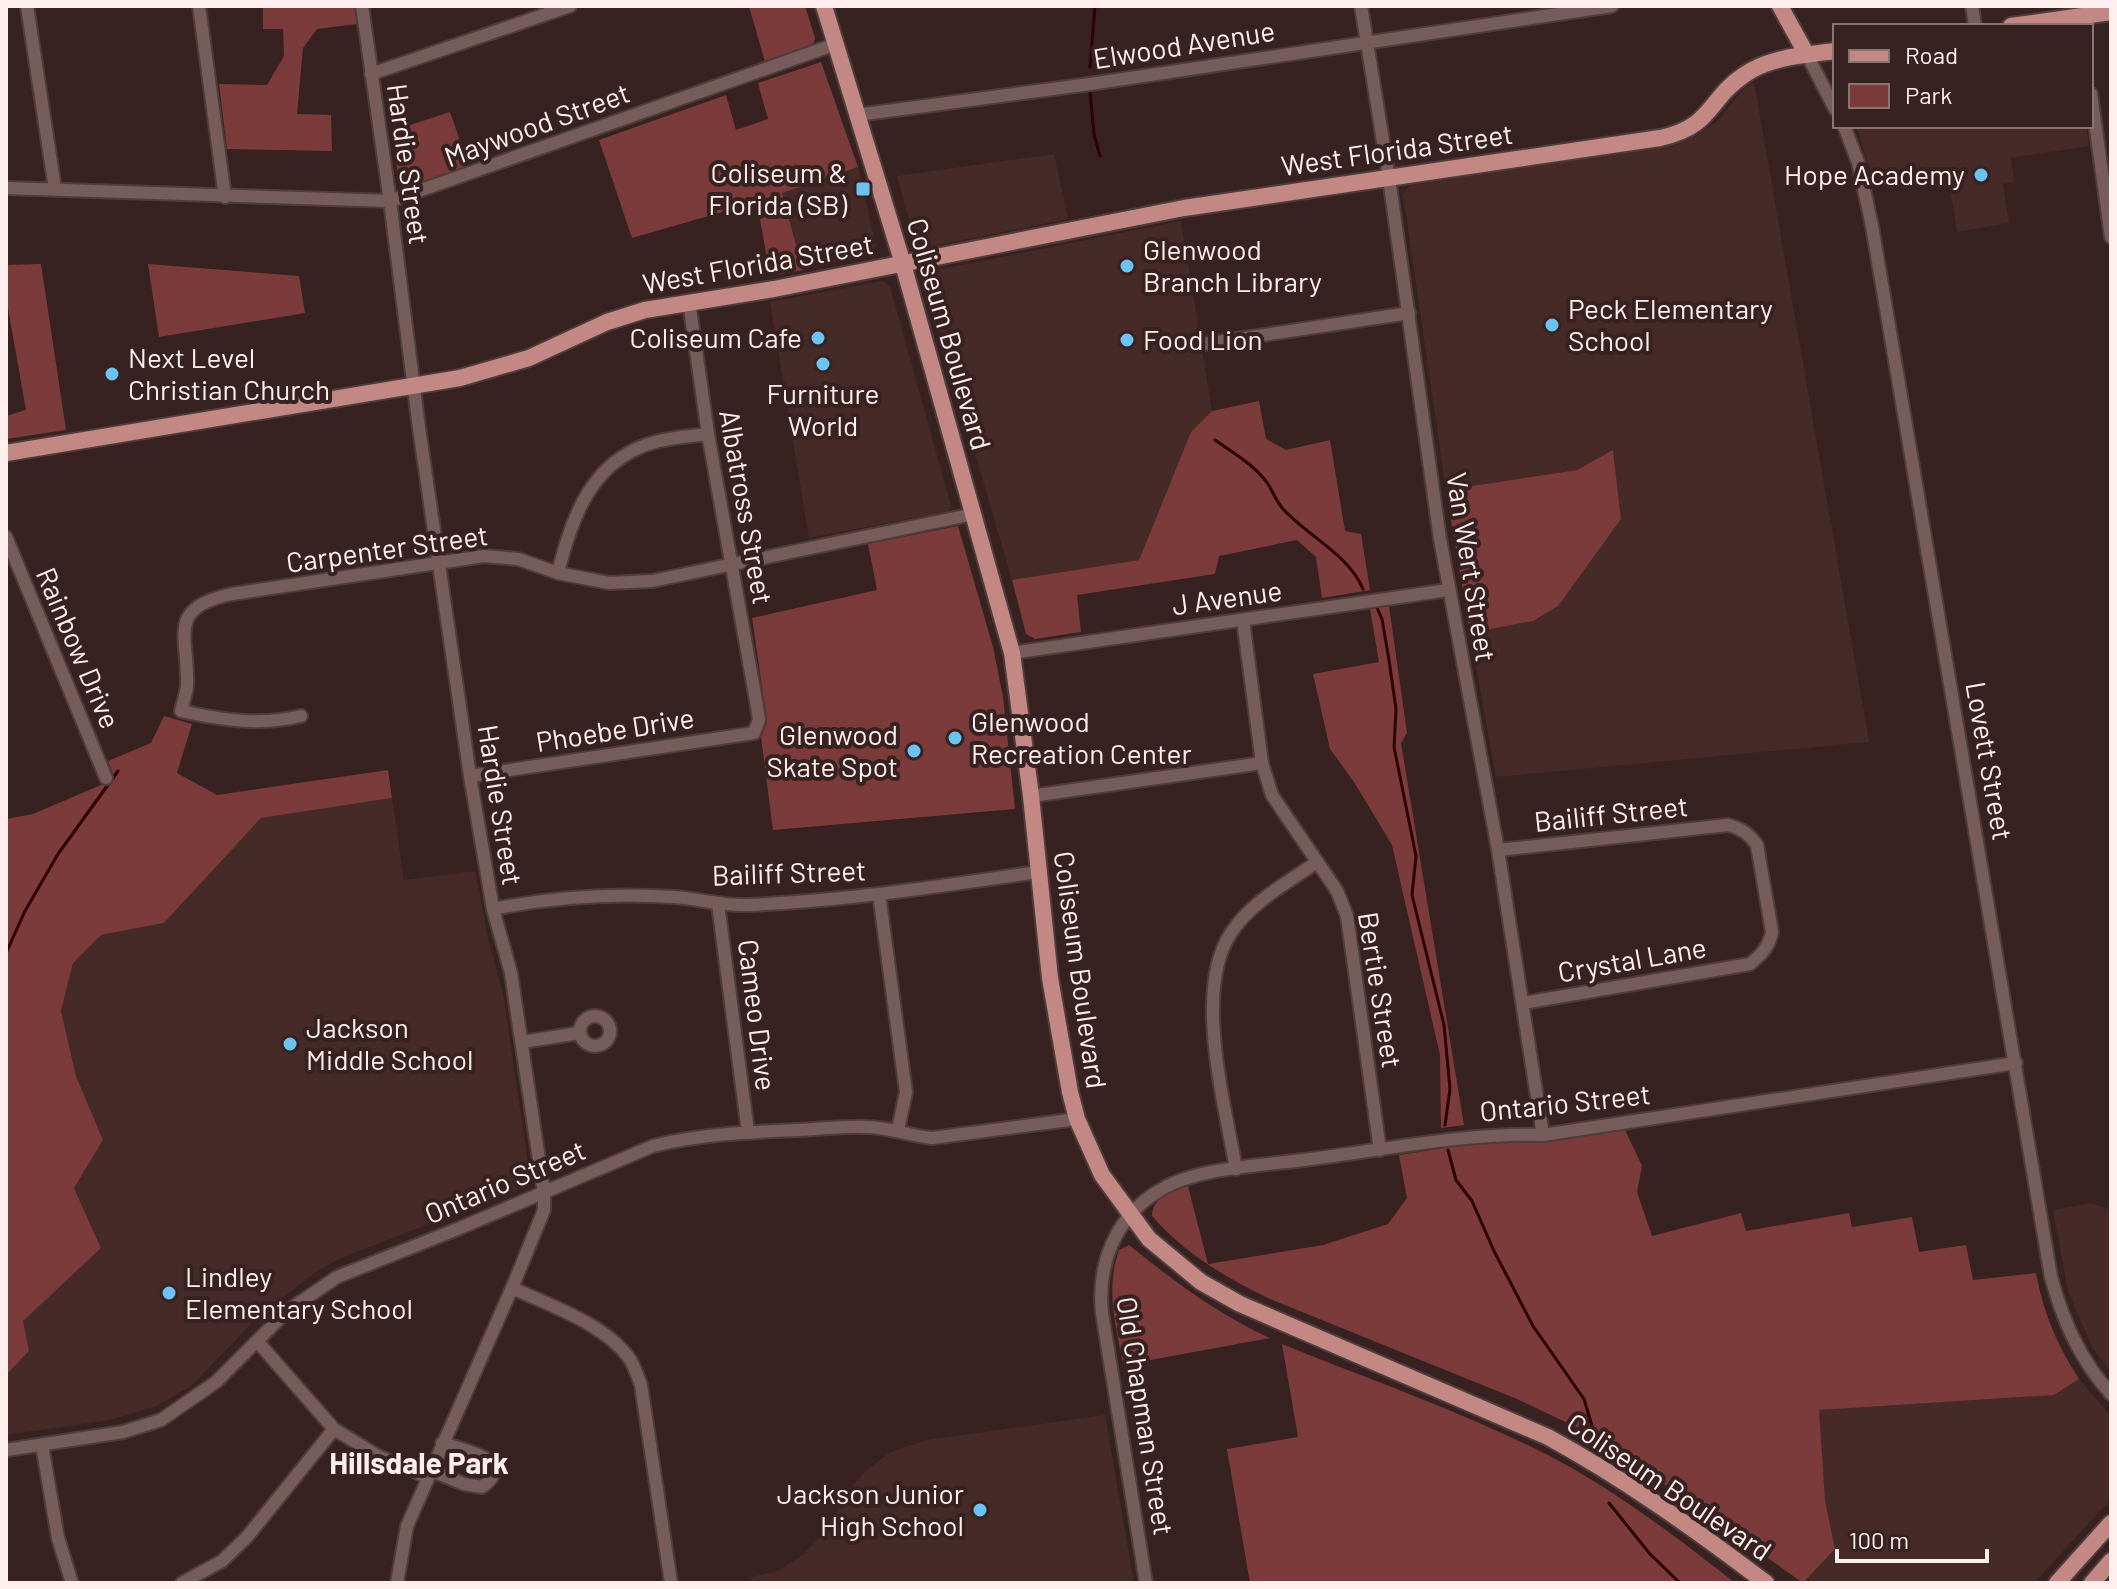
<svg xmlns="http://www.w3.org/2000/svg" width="2117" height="1589" font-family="Barlow,sans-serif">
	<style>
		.built { fill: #462a28 }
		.green { fill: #7a3b3a }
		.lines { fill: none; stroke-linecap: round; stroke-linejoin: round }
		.stream { stroke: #2e0003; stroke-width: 3 }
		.minor-casing { stroke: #4f3d3d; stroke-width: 16 }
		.major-casing { stroke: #4f3d3d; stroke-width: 20 }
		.minor { stroke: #765d5c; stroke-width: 12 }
		.major { stroke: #c38884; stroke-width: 16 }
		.poi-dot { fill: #6ac3f1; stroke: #382221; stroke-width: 3 }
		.labels { text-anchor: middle; stroke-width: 8; stroke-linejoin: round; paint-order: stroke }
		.street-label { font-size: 28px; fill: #feefee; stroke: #382221 }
		.poi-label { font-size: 28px; fill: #feefee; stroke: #382221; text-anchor: start }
		.neighbourhood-label { font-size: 30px; font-weight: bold; fill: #feefee; stroke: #382221 }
	</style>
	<rect width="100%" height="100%" fill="#382221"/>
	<g class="built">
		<path d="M1754,82L1869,742L1496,777L1470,633L1533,621L1621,519L1613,451L1577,470L1446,490L1403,194L1410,185L1673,146L1696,136L1719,120L1742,90Z"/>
		<path d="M1856,126H2086L2089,146L2011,158L2014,182L2003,184L2009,223L1957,232L1947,169L1874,181Z"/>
		<path d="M1054,154L1068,219L927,247L916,245L897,176Z"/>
		<path d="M858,167L876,246L871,253L803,270L782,192Z"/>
		<path d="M1181,221L1212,411L1191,432L1139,560L1012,580L928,291L927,278L932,271Z"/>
		<path d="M883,281L890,287L951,506L949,511L809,538L770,302Z"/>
		<path d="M392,798L404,880L475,871L488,939L503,993L531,1184L341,1258L317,1271L261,1314L191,1386L155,1407L110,1420L6,1435V1375L29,1351L22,1321L101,1247L74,1188L103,1140L76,1076L61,1011L73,963L101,935L164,923L261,818Z"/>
		<path d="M2091,1203L2111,1210V1373L2091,1345L2068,1291L2053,1210Z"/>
		<path d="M2079,1379L2111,1416V1499L2034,1583H1804L1835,1549L1825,1500L1818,1410L2054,1395Z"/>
		<path d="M1105,1415L1134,1583H752L751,1577L778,1571L804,1554L830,1526L846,1494L866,1470L891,1452L927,1440Z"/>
	</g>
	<g class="green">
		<path d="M263,6H355L357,24L317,29L303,48L297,114L331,115L332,151L227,149L219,84L267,85L284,56L283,29H263Z"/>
		<path d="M749,6H805L815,38L813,45L765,62Z"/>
		<path d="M821,62L858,167L782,193L803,270L770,276L757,202L632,238L599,140L726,95L736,130L768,119L758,83Z"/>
		<path d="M450,112L469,167L409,189L399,184L392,131Z"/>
		<path d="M41,264L66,430L6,439V416L26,410L6,297V265Z"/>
		<path d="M148,264L299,276L305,313L159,337Z"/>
		<path d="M1259,401L1266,439L1286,450L1330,440L1345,531L1361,534L1370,590L1322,598L1316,557L1297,540L1219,556L1215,574L1077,595L1081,632L1035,639L1026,634L1012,580L1139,560L1191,432L1212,411Z"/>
		<path d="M1613,450L1621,519L1558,606L1533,621L1470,633L1446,490L1577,470Z"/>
		<path d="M958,526L993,647L1003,697L1015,809L773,830L761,737L767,722L752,618L877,590L868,544Z"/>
		<path d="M1389,606L1407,733L1401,743L1464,1125L1441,1128L1440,1055L1392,845L1354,782L1330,749L1313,674L1379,662L1370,609Z"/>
		<path d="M164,716L192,724L177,773L217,795L388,770L392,798L261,818L164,923L101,935L73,963L61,1011L76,1076L103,1140L74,1188L101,1248L23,1321L29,1351L6,1375V819L33,814L115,779L108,761L151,743Z"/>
		<path d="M1625,1130L1642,1166L1637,1192L1652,1236L1741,1213L1746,1231L1849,1213L1852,1227L1912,1217L1919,1252L1966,1245L1973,1280L2036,1273C2043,1312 2057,1345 2079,1379L2054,1395L1819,1410L1825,1500L1835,1549L1803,1583L1650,1474L1578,1428L1517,1399L1270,1299C1226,1278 1184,1253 1152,1216C1153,1196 1172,1192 1188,1186L1208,1264L1323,1245L1388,1224L1407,1198L1399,1155L1484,1142L1540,1141Z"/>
		<path d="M1129,1245C1174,1281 1217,1314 1270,1338L1123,1365C1116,1324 1105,1291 1119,1250Z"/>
		<path d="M1282,1344C1378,1383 1479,1417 1570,1467C1625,1498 1686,1544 1735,1583H1250L1227,1449L1298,1437Z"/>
	</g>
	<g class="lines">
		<g class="stream">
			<path d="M1090,67L1095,6"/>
			<path d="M1090,92L1094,134L1100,156"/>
			<path d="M1215,440C1233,453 1255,465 1268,484C1273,492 1277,503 1284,510C1308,536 1349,555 1363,589"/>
			<path d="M1377,608L1382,619L1389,660L1396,709L1394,747L1416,856L1412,895L1444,1025L1450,1089L1445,1125"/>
			<path d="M6,953L25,911L58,854L118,771"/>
			<path d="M1448,1150L1456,1180L1472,1201L1494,1251L1533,1326L1584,1399L1592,1426"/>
			<path d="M1609,1503L1650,1554L1680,1583"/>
		</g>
		<defs>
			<g id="minor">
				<path d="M27,6L55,189"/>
				<path d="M199,6L225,197"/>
				<path d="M362,6L390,201L419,428L470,776L493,909L511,973L544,1193V1210L512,1288L407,1526L397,1583"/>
				<path d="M1361,6L1389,178L1440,539L1498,850L1543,1135"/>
				<path d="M1972,6L1975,26"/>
				<path d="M1807,55L1835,109"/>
				<path d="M371,74L570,6"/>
				<path d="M2091,94L2111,237"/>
				<path d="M857,115L1090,84L1612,6"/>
				<path d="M1844,126L1858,162L1872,226L2051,1277C2063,1321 2080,1360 2111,1394"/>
				<path d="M6,188L390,201L836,44"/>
				<path d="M1204,344L1409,313"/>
				<path d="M6,537L106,778"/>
				<path d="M558,573C572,515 593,457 659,441C675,437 692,436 708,434"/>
				<path d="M1243,620L1262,763L1272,795L1337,891L1347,916L1380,1150"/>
				<path d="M1012,653L1448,590"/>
				<path d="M301,716C260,726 222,720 181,711C183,703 186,694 187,686C189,636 165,608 232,594L484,556L518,559L558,573L609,583L652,581L974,514"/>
				<path d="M470,776L754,733L759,720L757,706L708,434L689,302"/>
				<path d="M1031,796L1262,763"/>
				<path d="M1498,850L1728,825C1741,828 1750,834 1757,845L1772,932C1769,947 1761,955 1750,964L1523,1003"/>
				<path d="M879,894L906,1092L898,1130"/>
				<path d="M718,904L748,1132"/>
				<path d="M493,909C552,897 614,893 675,897C699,899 723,906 747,905C845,901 942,886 1038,872"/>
				<circle cx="595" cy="1031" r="15"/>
				<path d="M522,1042L579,1033"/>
				<path d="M1236,1169C1225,1105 1193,989 1231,933C1251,902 1287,883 1317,862"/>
				<path d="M512,1288C549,1305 608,1325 631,1361C635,1368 638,1377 641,1385L671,1583"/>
				<path d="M257,1341L334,1429L378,1456L427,1477"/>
				<path d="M42,1445L58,1538L72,1583"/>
				<path d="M6,1450L123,1432L161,1420L216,1382L286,1312L337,1277L460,1228L653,1146C700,1134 750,1132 799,1130C821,1129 844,1126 866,1127C889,1127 910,1136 932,1138L1077,1119"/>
				<path d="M430,1470L464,1484L482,1487C519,1460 461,1449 442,1443"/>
				<path d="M182,1583L222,1561L247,1537L334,1429"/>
				<path d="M1146,1583L1102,1313C1097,1263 1116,1215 1162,1189C1198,1167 1269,1165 1311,1159C1388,1149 1465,1133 1543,1135L2016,1063"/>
			</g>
			<g id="major">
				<path d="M824,6L903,264L1012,653L1031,796L1050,978L1070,1092L1077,1119L1102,1175L1149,1239L1201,1282L1240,1304L1548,1437C1625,1479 1696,1530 1766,1583"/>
				<path d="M1780,6L1807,55"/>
				<path d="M2011,26L2111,12"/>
				<path d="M6,453L460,378L529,358L607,322L645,310L774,289L1184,208L1660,138C1714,126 1707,100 1744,75C1769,57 1805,55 1835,51"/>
				<path d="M2057,1583L2111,1523"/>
				<path d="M2092,1583L2111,1561"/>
			</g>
		</defs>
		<use href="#minor" class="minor-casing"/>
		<use href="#major" class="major-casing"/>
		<use href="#minor" class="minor"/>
		<use href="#major" class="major"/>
	</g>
	<g class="poi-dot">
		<circle cx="1981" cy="175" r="8"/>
		<rect x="855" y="181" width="16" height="16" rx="4"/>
		<circle cx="1127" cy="266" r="8"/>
		<circle cx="1552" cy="325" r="8"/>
		<circle cx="818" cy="338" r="8"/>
		<circle cx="1127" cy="340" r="8"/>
		<circle cx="823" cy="364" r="8"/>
		<circle cx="112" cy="374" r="8"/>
		<circle cx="955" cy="738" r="8"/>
		<circle cx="914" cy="751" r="8"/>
		<circle cx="290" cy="1044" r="8"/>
		<circle cx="169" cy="1293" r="8"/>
		<circle cx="980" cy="1510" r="8"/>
	</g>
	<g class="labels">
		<g class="street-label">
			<text transform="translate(1184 45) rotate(-9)" y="10">Elwood Avenue</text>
			<text transform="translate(537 125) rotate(-20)" y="10">Maywood Street</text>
			<text transform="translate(1397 150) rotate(-8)" y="10">West Florida Street</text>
			<text transform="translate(408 164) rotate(82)" y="10">Hardie Street</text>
			<text transform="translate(758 264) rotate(-10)" y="10">West Florida Street</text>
			<text transform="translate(949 334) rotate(74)" y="10">Coliseum Boulevard</text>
			<text transform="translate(746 507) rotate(80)" y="10">Albatross Street</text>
			<text transform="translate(387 549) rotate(-8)" y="10">Carpenter Street</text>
			<text transform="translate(1471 567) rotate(81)" y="10">Van Wert Street</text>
			<text transform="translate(1227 598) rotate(-8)" y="10">J Avenue</text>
			<text transform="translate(78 648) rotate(67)" y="10">Rainbow Drive</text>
			<text transform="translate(615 730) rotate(-9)" y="10">Phoebe Drive</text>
			<text transform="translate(1989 761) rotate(80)" y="10">Lovett Street</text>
			<text transform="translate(500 805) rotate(81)" y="10">Hardie Street</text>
			<text transform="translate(1611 814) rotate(-6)" y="10">Bailiff Street</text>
			<text transform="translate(789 873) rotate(-2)" y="10">Bailiff Street</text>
			<text transform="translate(1632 960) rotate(-10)" y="10">Crystal Lane</text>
			<text transform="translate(1080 970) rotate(82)" y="10">Coliseum Boulevard</text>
			<text transform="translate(1380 990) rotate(81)" y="10">Bertie Street</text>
			<text transform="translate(757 1015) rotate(83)" y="10">Cameo Drive</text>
			<text transform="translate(1565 1103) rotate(-6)" y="10">Ontario Street</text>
			<text transform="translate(505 1182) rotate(-23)" y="10">Ontario Street</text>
			<text transform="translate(1145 1416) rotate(81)" y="10">Old Chapman Street</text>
			<text transform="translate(1669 1487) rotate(34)" y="10">Coliseum Boulevard</text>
		</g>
		<g class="poi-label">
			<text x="847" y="183" text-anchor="end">Coliseum &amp;<tspan x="847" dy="32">Florida (SB)</tspan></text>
			<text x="1965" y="185" text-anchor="end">Hope Academy</text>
			<text x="1143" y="260">Glenwood<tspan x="1143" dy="32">Branch Library</tspan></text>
			<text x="1568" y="319">Peck Elementary<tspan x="1568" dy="32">School</tspan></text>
			<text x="802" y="348" text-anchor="end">Coliseum Cafe</text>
			<text x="1143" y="350">Food Lion</text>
			<text x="128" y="368">Next Level<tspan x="128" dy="32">Christian Church</tspan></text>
			<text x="823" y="404" text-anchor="middle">Furniture<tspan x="823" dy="32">World</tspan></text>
			<text x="971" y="732">Glenwood<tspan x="971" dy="32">Recreation Center</tspan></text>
			<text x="898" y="745" text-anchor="end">Glenwood<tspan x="898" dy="32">Skate Spot</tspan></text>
			<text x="306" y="1038">Jackson<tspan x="306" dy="32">Middle School</tspan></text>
			<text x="185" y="1287">Lindley<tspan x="185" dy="32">Elementary School</tspan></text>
			<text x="964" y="1504" text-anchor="end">Jackson Junior<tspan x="964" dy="32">High School</tspan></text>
		</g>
		<g class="neighbourhood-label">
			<text x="419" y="1474">Hillsdale Park</text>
		</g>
	</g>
	<rect width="2117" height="1589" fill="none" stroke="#feefee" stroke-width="16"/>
	<rect x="1833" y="24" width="260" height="104" fill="#382221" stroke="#877473" stroke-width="2"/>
	<rect x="1849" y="50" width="40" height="12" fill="#c38884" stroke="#877473" stroke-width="2"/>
	<text x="1905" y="64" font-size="24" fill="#feefee">Road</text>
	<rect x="1849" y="84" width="40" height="24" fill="#7a3b3a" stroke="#877473" stroke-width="2"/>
	<text x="1905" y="104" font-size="24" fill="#feefee">Park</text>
	<path d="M1837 1549v12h150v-12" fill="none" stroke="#feefee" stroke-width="4"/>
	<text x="1849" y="1549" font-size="24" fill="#feefee" stroke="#382221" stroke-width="6" paint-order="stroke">100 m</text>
</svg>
